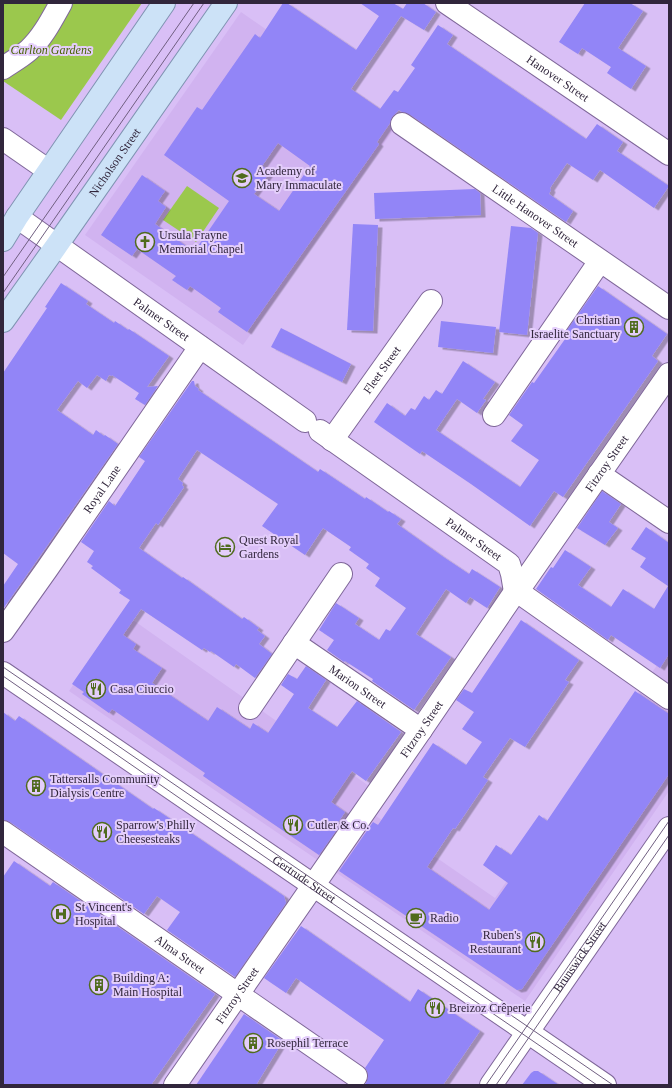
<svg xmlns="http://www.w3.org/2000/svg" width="672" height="1088" font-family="Georgia,serif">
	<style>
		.built { fill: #d1b3f0 }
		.green { fill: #9bc84d }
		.building { fill: #9285f7; fill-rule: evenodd; filter: url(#shadow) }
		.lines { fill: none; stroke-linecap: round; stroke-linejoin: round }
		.minor-casing { stroke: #7f6799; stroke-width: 24 }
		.major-casing { stroke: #8094b2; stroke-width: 24 }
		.minor { stroke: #fff; stroke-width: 22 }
		.major { stroke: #cce2f7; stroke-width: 22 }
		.tram { stroke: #705f81; stroke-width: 1 }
		.labels { text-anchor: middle; stroke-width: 4; stroke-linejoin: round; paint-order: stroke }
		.park-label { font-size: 12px; font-style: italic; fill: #476303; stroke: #e4cefb }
		.street-label { font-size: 12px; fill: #31263c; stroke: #e4cefb }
		.poi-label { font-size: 12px; fill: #31263c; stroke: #e4cefb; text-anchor: start }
	</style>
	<defs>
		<filter id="shadow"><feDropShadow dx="4.5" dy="2.5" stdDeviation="0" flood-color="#0004"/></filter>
	</defs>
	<rect width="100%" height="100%" fill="#d9bff6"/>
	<g class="built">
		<path d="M241,12L399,122L243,345L85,235Z"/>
		<path d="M123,613L386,798L376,816L495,898L669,648V791L525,1001L69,691Z"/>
	</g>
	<g class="green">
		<path d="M3,3H142L61,120L3,81Z"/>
		<path d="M187,186L219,208L196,242L163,220Z"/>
	</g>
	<g class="building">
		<path d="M283,3H287L356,50L379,16L360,3H393L403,9L407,3H423L436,12L424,30L401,16L351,89L380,109L394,90L398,92L415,68L411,65L438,25L453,35L447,44L586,139L597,124L623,142L617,151L669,186L654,208L600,170L593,180L567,163L550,188L551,190L549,194L573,211L566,222L409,114L402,112L399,110L392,117L390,123L377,142L379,144L247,332L218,312L221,308L190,286L187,290L172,280L176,276L137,249L132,256L101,235L142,175L165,191L158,201L166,207L155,224L193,251L195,249H196L229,201L164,155L197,107L202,110L255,34L260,38ZM278,143L310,166L279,211L254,194L270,172L262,166Z"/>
		<path d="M585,3H630L643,11L618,48L646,66L631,89L607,73L611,67L582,48L578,54L559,42Z"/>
		<path d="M475,189L480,193L481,215L375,219L374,193Z"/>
		<path d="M353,224L378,225L373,331L347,330Z"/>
		<path d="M511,226L531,228L538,233L527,335L499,332Z"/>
		<path d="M61,283L88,301L86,304L114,323L115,321L128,330L129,329L169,356L147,387L158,386L145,405L135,399L139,393L112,375V376L109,375L106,381L97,375L87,388L78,381L57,410L93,435L96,430L104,436L105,435L118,444L3,609V586L18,564L3,553V373L47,308L45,307Z"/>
		<path d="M598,286L667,334L652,356L658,361L563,497L554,491L530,526L471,484L422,451L420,454L374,422L387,403L405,416L411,408L415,410L424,396L429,400L436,390L442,394L463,361L495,382L483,399L486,400L477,413L457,399L436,430L520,487L539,460L511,441L523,425L509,415L532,382L534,383L570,332L567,330Z"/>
		<path d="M441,321L496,327L493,353L438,347Z"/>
		<path d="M281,328L351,364L342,382L271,347Z"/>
		<path d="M192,381H194L195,386L199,389L198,390L318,472L320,469L365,499L366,497L388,512L389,511L401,519L397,524L442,556L469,574L472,569L500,587L487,608L470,597L466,603L446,589L416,634L451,657L414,710L372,681L373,679L345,661L344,662L327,650L334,640L319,630L336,603L359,618L355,624L379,640L386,629L390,631L406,608L375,586L380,578L366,568L369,564L349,550L351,547L323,528L305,555L262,526L278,504L197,450L178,479L183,483L182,485L184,487L158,525L156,523L139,548L182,578L183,577L242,619L244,617L259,628L257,630L265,636L259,644L272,654L255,678L236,664L234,667L211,651L210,652L204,648L202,650L141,609L123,635L136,644L133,649L162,668L152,683L208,721L217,707L250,729L253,723L268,733L294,694L281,685L288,674L297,679L306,666L326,680L308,708L337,727L357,701L401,732L366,781L352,771L331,802L345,812L335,827L338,828L319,855L203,776L205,773L112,709L109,713L82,694L84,692L72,684L130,600L119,593L121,590L91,568L93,566L87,562L94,551L81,542L109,501L115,506L145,461L139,457Z"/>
		<path d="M602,491L621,504L609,522L618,528L605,545L577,528Z"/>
		<path d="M646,527L669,543V654L660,668L611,635L608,640L536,589L551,567L553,568L565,550L591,567L578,585L611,607L623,589L654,609L668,586L640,567L646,558L631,549Z"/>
		<path d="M521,620L579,660L565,680L569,682L525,747L510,738L483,777L488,780L455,829L453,828L427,867L489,910L508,883L483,865L496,845L511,855L539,815L547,821L635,691L669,714V774L522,989L517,990L339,871L373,822L378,825L433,743L466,765L482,742L462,729L474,712L456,700L464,689L472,693Z"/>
		<path d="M3,712L15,721L19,716L153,809L154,808L175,822L284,896L286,903L235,977L167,930L180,912L157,896L144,914L10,822L3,820Z"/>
		<path d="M14,861L50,886L53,882L215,994L151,1085H3V877Z"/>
		<path d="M301,926L410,1002L418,989L480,1031L443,1085H364L366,1083L368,1077L367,1071L365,1068L384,1040L296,978L286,993L264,978Z"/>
		<path d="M244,1014L283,1041L256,1085H196Z"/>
		<path d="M534,1071H538L559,1085H522L531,1073Z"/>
	</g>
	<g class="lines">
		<defs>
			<g id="minor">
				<path id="s1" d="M447,3L669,154"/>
				<path d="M3,68C12,62 21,57 29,50C43,37 52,19 61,3"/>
				<path id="s2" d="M402,124L669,308"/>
				<path d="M3,139L39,164"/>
				<path id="s3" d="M17,217L305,421"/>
				<path d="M494,415L600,261"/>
				<path id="s4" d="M320,431L509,564L512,574L515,592"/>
				<path id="s5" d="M332,440L431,301"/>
				<path d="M599,474L669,522"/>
				<path d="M515,592L524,596L669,698"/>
				<path id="s6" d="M3,631L47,569L200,347"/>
				<path id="s7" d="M294,643L421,730"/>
				<path id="s8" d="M3,673L605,1085"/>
				<path d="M250,708L341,574"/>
				<path id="s9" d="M3,832L356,1076"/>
				<path id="s10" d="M175,1085L421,730L515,592L522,585L669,374"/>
				<path id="s11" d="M491,1085L669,828"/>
			</g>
			<g id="major">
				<path d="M3,240L17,217L164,3"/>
				<path id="s12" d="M3,321L57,245L226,3"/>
			</g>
		</defs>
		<use href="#minor" class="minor-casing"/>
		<use href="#major" class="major-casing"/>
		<use href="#minor" class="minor"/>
		<use href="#major" class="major"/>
		<g class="tram">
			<path d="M3,277L194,3"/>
			<path d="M3,293L204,3"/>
			<path d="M3,667L613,1085"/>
			<path d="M3,676L230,833L597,1085"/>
			<path d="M486,1085L669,821"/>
			<path d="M496,1085L669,835"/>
		</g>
	</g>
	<defs>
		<symbol id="school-ring" viewBox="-11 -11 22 22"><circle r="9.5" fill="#e4cefb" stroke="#506b1e" stroke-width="1.5"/><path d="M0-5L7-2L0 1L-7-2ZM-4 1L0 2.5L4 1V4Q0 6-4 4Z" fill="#506b1e"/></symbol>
		<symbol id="church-ring" viewBox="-11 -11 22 22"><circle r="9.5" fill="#e4cefb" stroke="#506b1e" stroke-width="1.5"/><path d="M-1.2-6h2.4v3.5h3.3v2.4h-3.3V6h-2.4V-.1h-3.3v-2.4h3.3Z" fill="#506b1e"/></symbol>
		<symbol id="building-ring" viewBox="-11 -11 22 22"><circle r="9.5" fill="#e4cefb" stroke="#506b1e" stroke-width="1.5"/><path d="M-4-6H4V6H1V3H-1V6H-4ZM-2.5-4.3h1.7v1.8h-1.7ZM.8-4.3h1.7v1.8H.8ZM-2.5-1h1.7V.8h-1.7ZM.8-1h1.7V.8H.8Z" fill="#506b1e"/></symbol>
		<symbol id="hotel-ring" viewBox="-11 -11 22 22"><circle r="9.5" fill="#e4cefb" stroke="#506b1e" stroke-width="1.5"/><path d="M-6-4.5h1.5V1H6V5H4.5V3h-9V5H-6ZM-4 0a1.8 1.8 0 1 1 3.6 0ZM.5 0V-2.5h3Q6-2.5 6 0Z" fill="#506b1e"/></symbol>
		<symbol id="restaurant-ring" viewBox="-11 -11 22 22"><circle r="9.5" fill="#e4cefb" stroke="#506b1e" stroke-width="1.5"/><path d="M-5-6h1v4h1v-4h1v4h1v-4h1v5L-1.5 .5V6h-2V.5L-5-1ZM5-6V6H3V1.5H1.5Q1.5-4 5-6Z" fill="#506b1e"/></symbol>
		<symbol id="hospital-ring" viewBox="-11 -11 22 22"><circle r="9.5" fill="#e4cefb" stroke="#506b1e" stroke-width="1.5"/><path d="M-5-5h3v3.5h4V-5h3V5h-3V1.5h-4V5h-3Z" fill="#506b1e"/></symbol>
		<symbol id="cafe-ring" viewBox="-11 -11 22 22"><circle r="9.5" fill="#e4cefb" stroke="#506b1e" stroke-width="1.5"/><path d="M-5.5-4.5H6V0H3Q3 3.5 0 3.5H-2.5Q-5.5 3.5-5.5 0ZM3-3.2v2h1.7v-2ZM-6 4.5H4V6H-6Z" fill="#506b1e"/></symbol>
	</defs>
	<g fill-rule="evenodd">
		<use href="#school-ring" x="231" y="167" width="22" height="22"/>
		<use href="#church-ring" x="134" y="231" width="22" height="22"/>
		<use href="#building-ring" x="623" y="316" width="22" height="22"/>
		<use href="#hotel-ring" x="214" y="536" width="22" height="22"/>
		<use href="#restaurant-ring" x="85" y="678" width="22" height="22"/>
		<use href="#building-ring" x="25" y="775" width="22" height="22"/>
		<use href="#restaurant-ring" x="282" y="814" width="22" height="22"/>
		<use href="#restaurant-ring" x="91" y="821" width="22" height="22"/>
		<use href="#hospital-ring" x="50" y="903" width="22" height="22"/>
		<use href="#cafe-ring" x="405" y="907" width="22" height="22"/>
		<use href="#restaurant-ring" x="524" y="931" width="22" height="22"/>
		<use href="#building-ring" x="88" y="974" width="22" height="22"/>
		<use href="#restaurant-ring" x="424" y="997" width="22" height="22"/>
		<use href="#building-ring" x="242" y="1032" width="22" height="22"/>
	</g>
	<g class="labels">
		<g class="park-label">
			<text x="51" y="54">Carlton Gardens</text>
		</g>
		<g class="street-label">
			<text dy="4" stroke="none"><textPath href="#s1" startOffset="134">Hanover Street</textPath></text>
			<text dy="4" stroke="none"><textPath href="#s12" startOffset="194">Nicholson Street</textPath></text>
			<text dy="4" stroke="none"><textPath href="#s2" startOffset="162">Little Hanover Street</textPath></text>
			<text dy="4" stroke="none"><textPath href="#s3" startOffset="177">Palmer Street</textPath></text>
			<text dy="4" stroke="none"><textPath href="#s5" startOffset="86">Fleet Street</textPath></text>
			<text dy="4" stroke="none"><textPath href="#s10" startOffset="757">Fitzroy Street</textPath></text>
			<text dy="4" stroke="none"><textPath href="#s6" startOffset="173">Royal Lane</textPath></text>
			<text dy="4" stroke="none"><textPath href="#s4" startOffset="188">Palmer Street</textPath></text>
			<text dy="4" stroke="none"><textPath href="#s7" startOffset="77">Marion Street</textPath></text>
			<text dy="4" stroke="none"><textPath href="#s10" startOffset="433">Fitzroy Street</textPath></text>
			<text dy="4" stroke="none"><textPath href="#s8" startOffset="365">Gertrude Street</textPath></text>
			<text dy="4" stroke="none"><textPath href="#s9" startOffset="215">Alma Street</textPath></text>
			<text dy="4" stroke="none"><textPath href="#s11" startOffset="156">Brunswick Street</textPath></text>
			<text dy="4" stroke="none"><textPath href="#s10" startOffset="109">Fitzroy Street</textPath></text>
		</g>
		<g class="poi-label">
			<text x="256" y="175">Academy of<tspan x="256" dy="14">Mary Immaculate</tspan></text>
			<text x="159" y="239">Ursula Frayne<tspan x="159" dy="14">Memorial Chapel</tspan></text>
			<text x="620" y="324" text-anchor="end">Christian<tspan x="620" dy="14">Israelite Sanctuary</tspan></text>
			<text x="239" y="544">Quest Royal<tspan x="239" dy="14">Gardens</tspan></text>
			<text x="110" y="693">Casa Ciuccio</text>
			<text x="50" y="783">Tattersalls Community<tspan x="50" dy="14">Dialysis Centre</tspan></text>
			<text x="116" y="829">Sparrow's Philly<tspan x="116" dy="14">Cheesesteaks</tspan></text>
			<text x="307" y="829">Cutler &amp; Co.</text>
			<text x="75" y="911">St Vincent's<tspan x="75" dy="14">Hospital</tspan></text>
			<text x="430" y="922">Radio</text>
			<text x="521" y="939" text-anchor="end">Ruben's<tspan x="521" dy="14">Restaurant</tspan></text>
			<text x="113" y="982">Building A:<tspan x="113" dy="14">Main Hospital</tspan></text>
			<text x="449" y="1012">Breizoz Crêperie</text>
			<text x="267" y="1047">Rosephil Terrace</text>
		</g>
	</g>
	<rect width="672" height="1088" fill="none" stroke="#31263c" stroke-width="8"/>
</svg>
